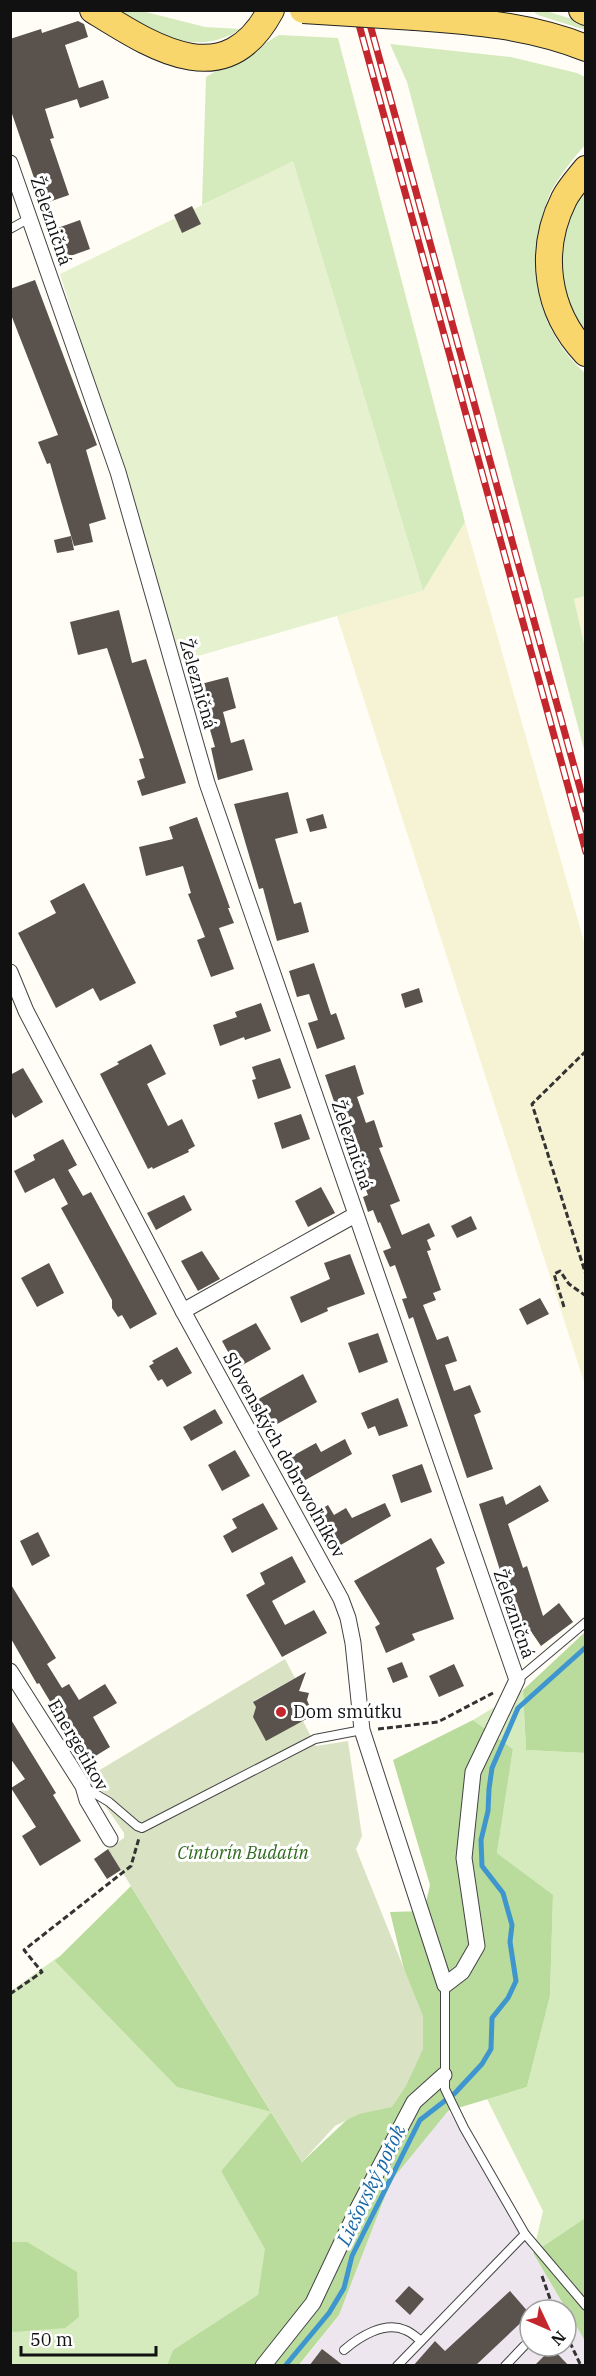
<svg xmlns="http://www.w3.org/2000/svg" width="596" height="2376" font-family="'IBM Plex Serif',serif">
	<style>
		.industrial { fill: #eee6ef; fill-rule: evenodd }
		.farmland { fill: #f6f3d4 }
		.green { fill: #d5ebbd }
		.forest { fill: #b9dc9c }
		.cemetery { fill: #d9e3c4 }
		.pitch { fill: #e6f2cf }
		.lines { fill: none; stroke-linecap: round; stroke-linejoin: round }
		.stream { stroke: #3f96cf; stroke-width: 5 }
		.building { fill: #5a524d }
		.service-casing { stroke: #444; stroke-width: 10 }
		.minor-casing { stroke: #444; stroke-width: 17 }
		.primary-casing { stroke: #222; stroke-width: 28 }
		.path { stroke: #333; stroke-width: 3; stroke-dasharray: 6 3; stroke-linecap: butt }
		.service { stroke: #fff; stroke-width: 8 }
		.minor { stroke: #fff; stroke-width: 15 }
		.primary { stroke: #f9d66b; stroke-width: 26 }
		.rail-casing { stroke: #c4262e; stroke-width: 7 }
		.rail { stroke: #fff; stroke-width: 4.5; stroke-dasharray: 14; stroke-linecap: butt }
		.primary-bridge-casing { stroke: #222; stroke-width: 28; stroke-linecap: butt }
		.primary-bridge { stroke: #f9d66b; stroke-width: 26 }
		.poi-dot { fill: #c4262e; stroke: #fff; stroke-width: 2 }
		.labels { text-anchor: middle; stroke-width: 6; stroke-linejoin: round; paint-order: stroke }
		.street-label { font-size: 18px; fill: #111; stroke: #fff }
		.poi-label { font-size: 18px; fill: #111; stroke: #fff; text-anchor: start }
		.park-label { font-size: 18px; font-style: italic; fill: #2f6b1f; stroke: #fff }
		.water-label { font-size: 20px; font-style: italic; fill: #1768a6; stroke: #fff }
	</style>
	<rect width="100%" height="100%" fill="#fffdf5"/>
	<path class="industrial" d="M448,2110L585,2341V2365L299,2366L339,2315L391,2181ZM530,2310H566V2346H530Z"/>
	<g class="farmland">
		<path d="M465,522L585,945V1385L337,616L423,591Z"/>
		<path d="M585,596V648L574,599Z"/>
	</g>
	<g class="green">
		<path d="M113,11H142L205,27L241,29C194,59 156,32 113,11Z"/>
		<path d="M533,11H546L585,23V30L538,15Z"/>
		<path d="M279,35L338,38L465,522L423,591L293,162L202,205L206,77Z"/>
		<path d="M390,44L511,57L577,73L585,77V145C572,160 560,175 550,193C547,200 545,208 543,215C525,271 540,334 585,373V596L574,599L585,648V753L407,82Z"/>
		<path d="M585,190V333C555,290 556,233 585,190Z"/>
		<path d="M523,1690L526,1750L585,1753V2218L533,2253L543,2211L487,2099L527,2087L550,1996L553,1896L497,1853L513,1749L473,1720Z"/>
		<path d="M58,1957L177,2087L271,2112L221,2171L266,2249L258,2296L173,2350L167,2365H11L10,2330L13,2332L27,2242H11V1991Z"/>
	</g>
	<g class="forest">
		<path d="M585,1632V1753L526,1750L523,1690Z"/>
		<path d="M473,1720L513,1749L497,1853L553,1895L550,1996L527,2087L448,2111L391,2181L339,2315L299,2365H167L173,2350L258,2295L265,2249L221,2171L271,2112L177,2087L55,1961L131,1886L302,2162L423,2048L390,1912L424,1911L430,1885L393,1760Z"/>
		<path d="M585,2218V2341L533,2253Z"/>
		<path d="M10,2242H27L77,2272L79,2317L65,2328L13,2332L11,2330Z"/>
	</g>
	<path class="cemetery" d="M285,1659L295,1678L254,1701L256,1707L253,1718L260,1721H303L316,1746L348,1741L362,1836L356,1849L423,2016V2049L406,2086L392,2107L359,2114L335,2126L302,2162L108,1849L124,1838V1833L102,1801L107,1795L93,1784L88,1777Z"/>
	<path class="pitch" d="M293,161L423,591L181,661L60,274Z"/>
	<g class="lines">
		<path class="stream" d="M285,2366L329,2313L344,2288L352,2256L420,2120L455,2093L482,2064L491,2049L492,2018L508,1998L516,1981L510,1942L512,1925L503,1893L482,1866L481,1840L488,1811L489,1789L492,1768L518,1708L586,1647"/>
	</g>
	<g class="building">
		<path d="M78,21L84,24L88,37L65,45L79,88L103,80L109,98L80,108L77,99L45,109L54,138L50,139L69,195L43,204L10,108V39L41,29L42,33Z"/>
		<path d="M192,206L201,224L182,233L174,215Z"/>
		<path d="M80,220L90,249L62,259L52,230Z"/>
		<path d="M35,280L97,445L86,450L106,519L89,524L93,542L74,546L50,463L47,464L38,442L58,435L10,312V289Z"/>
		<path d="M71,536L74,550L57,553L54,540Z"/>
		<path d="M119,610L132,663L146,659L186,783L142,796L137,781L145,778L139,759L144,758L107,648L78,655L70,622Z"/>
		<path d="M228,677L236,708L223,712L231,743L244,739L253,770L218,780L211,748L215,747L197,685Z"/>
		<path d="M288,792L298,833L275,839L294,904L301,902L309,932L277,941L263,888L259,889L234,804Z"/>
		<path d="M323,814L327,828L310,832L306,819Z"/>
		<path d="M197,817L230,908H228L234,923L219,928L234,969L211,977L197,940L205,937L188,894L191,893L183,866L146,876L139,847L173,839L169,827Z"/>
		<path d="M84,883L136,983L100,1001L93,988L56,1008L18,933L56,913L50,901Z"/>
		<path d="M314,963L331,1015L336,1013L345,1039L317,1049L308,1023L318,1020L309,994L297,997L289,971Z"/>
		<path d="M419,988L423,1002L405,1008L401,994Z"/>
		<path d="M261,1003L271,1031L245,1040L244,1037L220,1046L213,1025L237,1017L235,1012Z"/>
		<path d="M151,1044L166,1074L147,1084L168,1126L182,1119L195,1146L188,1150L189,1152L153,1169L152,1167L148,1169L100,1074L119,1064L117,1062Z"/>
		<path d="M280,1058L291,1088L258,1099L252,1080L256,1079L252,1067Z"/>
		<path d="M355,1065L364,1094L357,1097L366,1123L374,1120L383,1147L379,1148L400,1201L390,1205L402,1235L429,1223L435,1236L427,1240L431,1250L427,1251L441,1290L433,1293L436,1300L423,1305L437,1340L448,1336L457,1361L445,1365L454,1391L470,1385L481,1412L474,1415L493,1469L467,1478L413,1317L409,1319L402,1299L407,1298L395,1265L390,1267L383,1251L391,1248L380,1222L378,1223L373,1210L368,1212L363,1197L368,1195L353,1157L325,1075Z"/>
		<path d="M23,1068L43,1102L15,1118L10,1110V1075Z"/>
		<path d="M301,1114L310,1139L282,1149L274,1123Z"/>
		<path d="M63,1139L77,1165L68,1170L83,1196L91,1192L157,1314L130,1329L122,1315L118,1317L112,1308V1300L61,1208L68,1204L54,1178L25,1193L14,1171L35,1160L33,1155Z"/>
		<path d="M321,1187L335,1213L308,1227L295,1201Z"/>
		<path d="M184,1195L192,1210L156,1230L147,1213Z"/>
		<path d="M471,1216L477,1229L457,1238L451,1226Z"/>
		<path d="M202,1251L220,1279L198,1291L181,1261Z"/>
		<path d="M350,1254L365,1294L327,1308L328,1311L301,1323L290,1297L330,1279L324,1263Z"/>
		<path d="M49,1263L64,1293L37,1307L21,1278Z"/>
		<path d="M540,1298L549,1314L527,1325L519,1309Z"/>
		<path d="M256,1323L271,1349L237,1368L222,1341Z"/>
		<path d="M378,1333L388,1362L359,1373L348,1343Z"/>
		<path d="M177,1347L192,1373L167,1387L162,1379L158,1381L149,1366L154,1363L152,1361Z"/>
		<path d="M303,1374L317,1402L270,1428L255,1401Z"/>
		<path d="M398,1398L408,1426L379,1436L375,1426L368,1429L361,1413Z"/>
		<path d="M215,1409L223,1423L191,1441L183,1427Z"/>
		<path d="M345,1439L352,1454L300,1483L287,1459L316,1443L321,1452Z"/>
		<path d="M235,1450L250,1476L222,1491L208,1465Z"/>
		<path d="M422,1464L432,1492L401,1503L392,1475Z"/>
		<path d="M540,1485L549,1501L508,1524L523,1568L527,1566L543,1616L559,1603L573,1622L541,1646L526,1624L518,1627L479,1504L503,1496L506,1505Z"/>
		<path d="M263,1503L278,1529L232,1553L223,1536L237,1528L232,1519Z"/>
		<path d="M385,1503L391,1516L332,1550L312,1515L328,1505L334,1515L346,1508L352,1518Z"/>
		<path d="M38,1532L50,1556L32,1566L20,1541Z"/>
		<path d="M431,1538L445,1563L436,1568L454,1619L412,1634L415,1640L386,1653L375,1627L380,1624L354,1581Z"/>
		<path d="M292,1556L306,1582L272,1601L285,1625L314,1610L327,1633L282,1657L246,1595L265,1584L260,1573Z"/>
		<path d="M10,1583L56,1658L47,1664L62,1688L69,1684L79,1700L105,1684L117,1703L93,1717L110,1747L89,1760L72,1731L69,1733L39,1683L37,1684L10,1637Z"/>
		<path d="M402,1662L408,1677L393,1683L387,1668Z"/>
		<path d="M454,1664L464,1686L439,1697L429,1676Z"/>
		<path d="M306,1672L299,1691L309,1693L307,1700L309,1705L305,1707L310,1717L266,1741L253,1717L256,1707L253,1702Z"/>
		<path d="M10,1718L56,1793L53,1795L81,1841L40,1866L22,1836L36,1827L11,1788L25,1779L10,1758Z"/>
		<path d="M108,1849L121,1870L107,1879L94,1859Z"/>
		<path d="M409,2286L424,2299L410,2315L395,2301Z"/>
		<path d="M510,2291L530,2314L475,2366H413L435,2341L445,2351Z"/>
		<path d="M552,2348L569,2366H534Z"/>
		<path d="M322,2349L344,2366H309Z"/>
	</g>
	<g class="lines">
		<defs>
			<g id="service">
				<path d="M10,229L28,219"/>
				<path d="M517,1680L586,1622"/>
				<path d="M84,1787L109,1802L137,1826L142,1828L315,1739L362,1730"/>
				<path d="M445,1985V2089L464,2128L525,2234L586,2306"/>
				<path d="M344,2350C359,2337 384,2321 405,2330C411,2332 416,2337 421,2341"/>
				<path d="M397,2366L525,2234"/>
				<path d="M505,2366L524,2346"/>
			</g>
			<g id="minor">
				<path d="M10,163L118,472L207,783L517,1680L473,1772L464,1858L477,1946L462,1972L445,1985L362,1730L353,1643L348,1618L341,1599L183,1311L26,1011L10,972"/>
				<path d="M183,1311L355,1215"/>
				<path d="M10,1671L83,1786L87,1800L110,1839"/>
				<path d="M263,2366L313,2303L358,2208L414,2102L444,2075"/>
			</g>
			<g id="primary">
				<path d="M93,10C153,47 225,96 271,10"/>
				<path d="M582,10L586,12"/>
				<path d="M415,17C473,21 531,26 586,48"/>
				<path d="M586,169C578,179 569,189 564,199C538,251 546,311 586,353"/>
			</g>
		</defs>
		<use href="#service" class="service-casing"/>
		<use href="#minor" class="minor-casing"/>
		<use href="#primary" class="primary-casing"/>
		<g class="path">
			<path d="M586,1051L532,1104L586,1275"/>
			<path d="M564,1307L554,1274L560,1271L569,1284L586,1296"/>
			<path d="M378,1729L438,1722L493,1693"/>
			<path d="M10,1994L42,1972L24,1950L131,1866L139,1838"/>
			<path d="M542,2276L554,2310"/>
			<path d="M566,2334L581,2366"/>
		</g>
		<use href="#service" class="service"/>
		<use href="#minor" class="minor"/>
		<use href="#primary" class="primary"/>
		<defs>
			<g id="rail">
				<path d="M355,10L586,852"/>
				<path d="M366,10L586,810"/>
			</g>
		</defs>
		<use href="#rail" class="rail-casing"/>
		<use href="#rail" class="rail"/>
		<defs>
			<path id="primary-bridge" d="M303,10L415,17"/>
		</defs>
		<use href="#primary-bridge" class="primary-bridge-casing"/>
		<use href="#primary-bridge" class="primary-bridge"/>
	</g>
	<circle class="poi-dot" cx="281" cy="1712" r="6"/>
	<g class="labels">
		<g class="street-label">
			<text transform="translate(51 221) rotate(71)" y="6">Železničná</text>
			<text transform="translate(198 684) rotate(74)" y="6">Železničná</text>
			<text transform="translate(352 1145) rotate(71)" y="6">Železničná</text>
			<text transform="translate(284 1455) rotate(61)" y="6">Slovenských dobrovoľníkov</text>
			<text transform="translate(514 1614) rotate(71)" y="6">Železničná</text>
			<text transform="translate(78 1745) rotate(60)" y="6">Energetikov</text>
		</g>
		<g class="poi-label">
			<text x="293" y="1718">Dom smútku</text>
		</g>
		<g class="park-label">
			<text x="243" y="1859">Cintorín Budatín</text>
		</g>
		<g class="water-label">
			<text transform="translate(371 2185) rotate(-64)" y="7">Liešovský potok</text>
		</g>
	</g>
	<rect width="596" height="2376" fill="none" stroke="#111111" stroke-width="24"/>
	<g transform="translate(548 2328) rotate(134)"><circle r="28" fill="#ffffff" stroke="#a0a0a0" stroke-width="1.5"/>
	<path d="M0-4.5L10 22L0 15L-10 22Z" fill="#c4262e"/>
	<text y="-9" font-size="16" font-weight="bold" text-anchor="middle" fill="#111111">N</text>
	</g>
	<path d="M21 2346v9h135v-9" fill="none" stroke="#111111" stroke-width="3"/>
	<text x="30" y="2346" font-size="18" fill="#111111" stroke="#ffffff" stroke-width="4.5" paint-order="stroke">50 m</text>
</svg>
